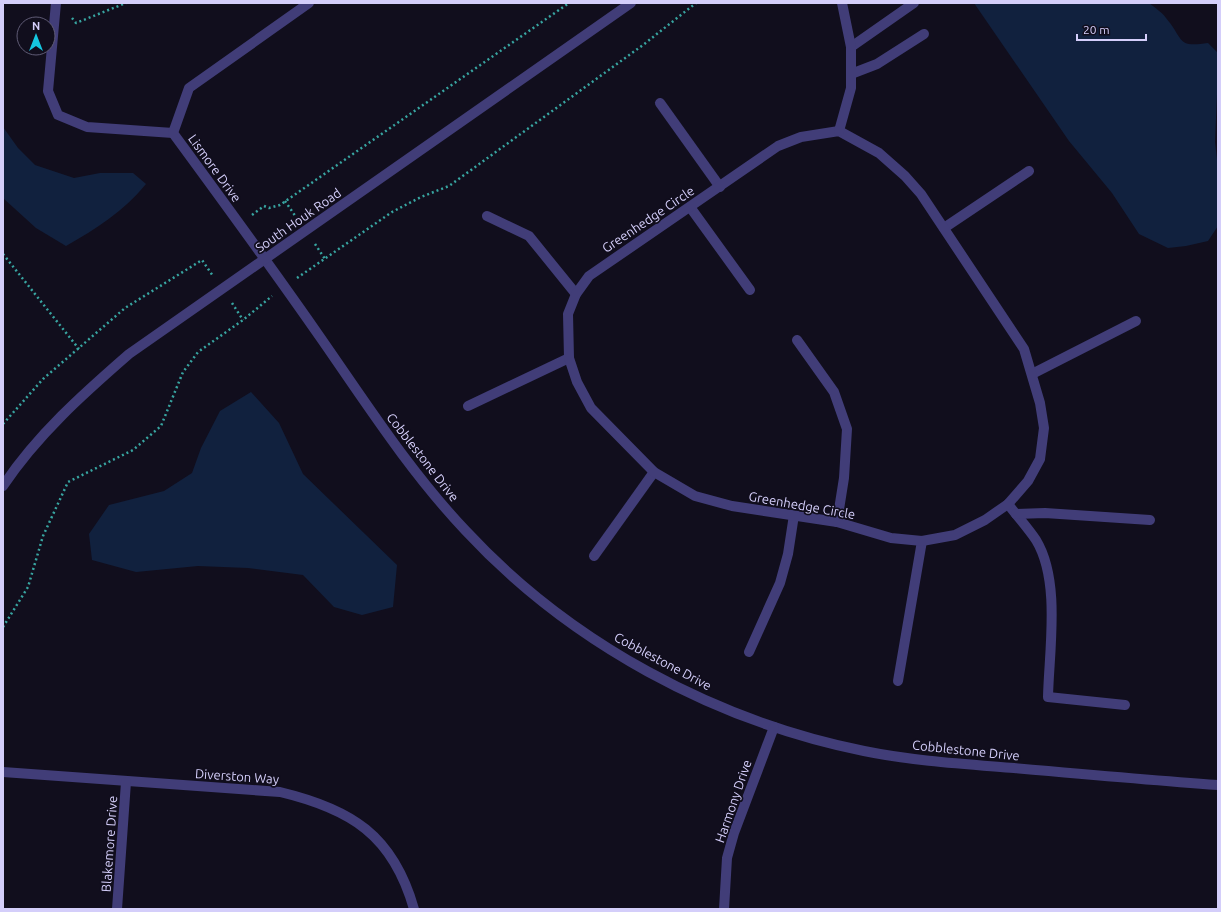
<svg xmlns="http://www.w3.org/2000/svg" width="1221" height="912" font-family="Ubuntu,sans-serif">
	<style>
		.water { fill: #11213e }
		.lines { fill: none; stroke-linecap: round; stroke-linejoin: round }
		.path { stroke: #38a5a1; stroke-width: 2.5; stroke-dasharray: 2 3; stroke-linecap: butt }
		.service { stroke: #413d78; stroke-width: 10 }
		.minor { stroke: #413d78; stroke-width: 10 }
		.tertiary { stroke: #413d78; stroke-width: 10 }
		.labels { text-anchor: middle; stroke-width: 3.5; stroke-linejoin: round; paint-order: stroke }
		.street-label { font-size: 13px; fill: #d4cefa; stroke: #110e1d }
	</style>
	<rect width="100%" height="100%" fill="#110e1d"/>
	<g class="water">
		<path d="M974,3H1149C1155,8 1162,12 1166,18C1184,39 1176,48 1208,43L1217,52L1218,71L1215,142L1218,168V226L1208,241L1186,246L1168,248L1139,234L1112,193L1069,141Z"/>
		<path d="M3,127L18,148L35,165L74,178L100,173H133L146,184C124,211 96,229 66,246L36,228L3,198Z"/>
		<path d="M251,392L279,423L303,474L397,565L393,607L362,615L334,607L303,575L248,568L198,566L136,572L92,560L89,534L109,505L164,491L192,473L201,448L220,411Z"/>
	</g>
	<g class="lines">
		<g class="path">
			<path d="M72,18L76,23L126,3"/>
			<path d="M285,201L296,217"/>
			<path d="M252,215L264,206L269,208L280,205L569,3"/>
			<path d="M315,244L325,259"/>
			<path d="M3,254L79,349"/>
			<path d="M297,278L392,212L421,197L449,186L643,45L696,3"/>
			<path d="M232,303L243,320"/>
			<path d="M3,424L43,379L125,308L202,260L213,276"/>
			<path d="M3,627L28,587L43,536L68,482L133,450L161,426L183,372L198,352L243,320L272,296"/>
		</g>
		<g class="service">
			<path d="M851,47L914,3"/>
			<path d="M851,74L877,64L924,34"/>
			<path d="M660,103L720,187"/>
			<path d="M690,207L750,290"/>
			<path d="M487,216L529,236L576,294"/>
			<path d="M944,228L1029,171"/>
			<path d="M797,340L834,392L847,429L844,478L837,522"/>
			<path d="M1032,374L1136,321"/>
			<path d="M468,406L569,358"/>
			<path d="M1008,504C1017,516 1028,528 1036,540C1061,581 1049,651 1048,697L1125,705"/>
			<path d="M1016,514L1045,513L1150,520"/>
			<path d="M594,556L654,472"/>
			<path d="M749,652L780,583L788,554L794,515"/>
			<path d="M898,681L922,541"/>
		</g>
		<g class="minor">
			<path d="M56,3L48,91L58,115L87,127L173,133"/>
			<path d="M309,3L189,88L173,133C223,201 272,268 320,337C366,403 410,472 466,531C570,643 715,721 864,751C913,761 964,764 1014,768C1082,774 1150,780 1218,785"/>
			<path d="M839,131L879,153L905,176L921,194L1024,349L1040,403L1044,428L1040,459L1028,481L1008,504L985,520L955,535L922,541L891,538L837,522L732,506L695,496L654,472L591,408L577,382L569,358L568,314L576,294L589,276L778,146L801,137Z"/>
			<path d="M839,131L851,88V47L842,3"/>
			<path d="M3,772L280,792C351,809 393,835 414,909"/>
			<path d="M117,909L126,782"/>
			<path d="M724,909L727,858L734,833L774,727"/>
		</g>
		<path class="tertiary" d="M3,486C37,435 83,394 129,354L631,3"/>
	</g>
	<g class="labels">
		<g class="street-label">
			<text transform="translate(215 168) rotate(54)" y="5">Lismore Drive</text>
			<text transform="translate(648 219) rotate(-34)" y="5">Greenhedge Circle</text>
			<text transform="translate(298 220) rotate(-35)" y="5">South Houk Road</text>
			<text transform="translate(423 457) rotate(52)" y="5">Cobblestone Drive</text>
			<text transform="translate(802 505) rotate(10)" y="5">Greenhedge Circle</text>
			<text transform="translate(663 661) rotate(28)" y="5">Cobblestone Drive</text>
			<text transform="translate(966 750) rotate(6)" y="5">Cobblestone Drive</text>
			<text transform="translate(237 776) rotate(4)" y="5">Diverston Way</text>
			<text transform="translate(733 801) rotate(-71)" y="5">Harmony Drive</text>
			<text transform="translate(109 844) rotate(-86)" y="5">Blakemore Drive</text>
		</g>
	</g>
	<rect width="1221" height="912" fill="none" stroke="#d4cefa" stroke-width="8"/>
	<g transform="translate(36 36)"><circle r="19" fill="#110e1d" stroke="#5f5b75"/>
	<path d="M0-3L7 15L0 10L-7 15Z" fill="#15c7e0"/>
	<text y="-6" font-size="11" font-weight="bold" text-anchor="middle" fill="#d4cefa">N</text>
	</g>
	<path d="M1077 34v6h69v-6" fill="none" stroke="#d4cefa" stroke-width="2"/>
	<text x="1083" y="34" font-size="12" fill="#d4cefa" stroke="#110e1d" stroke-width="3" paint-order="stroke">20 m</text>
</svg>
